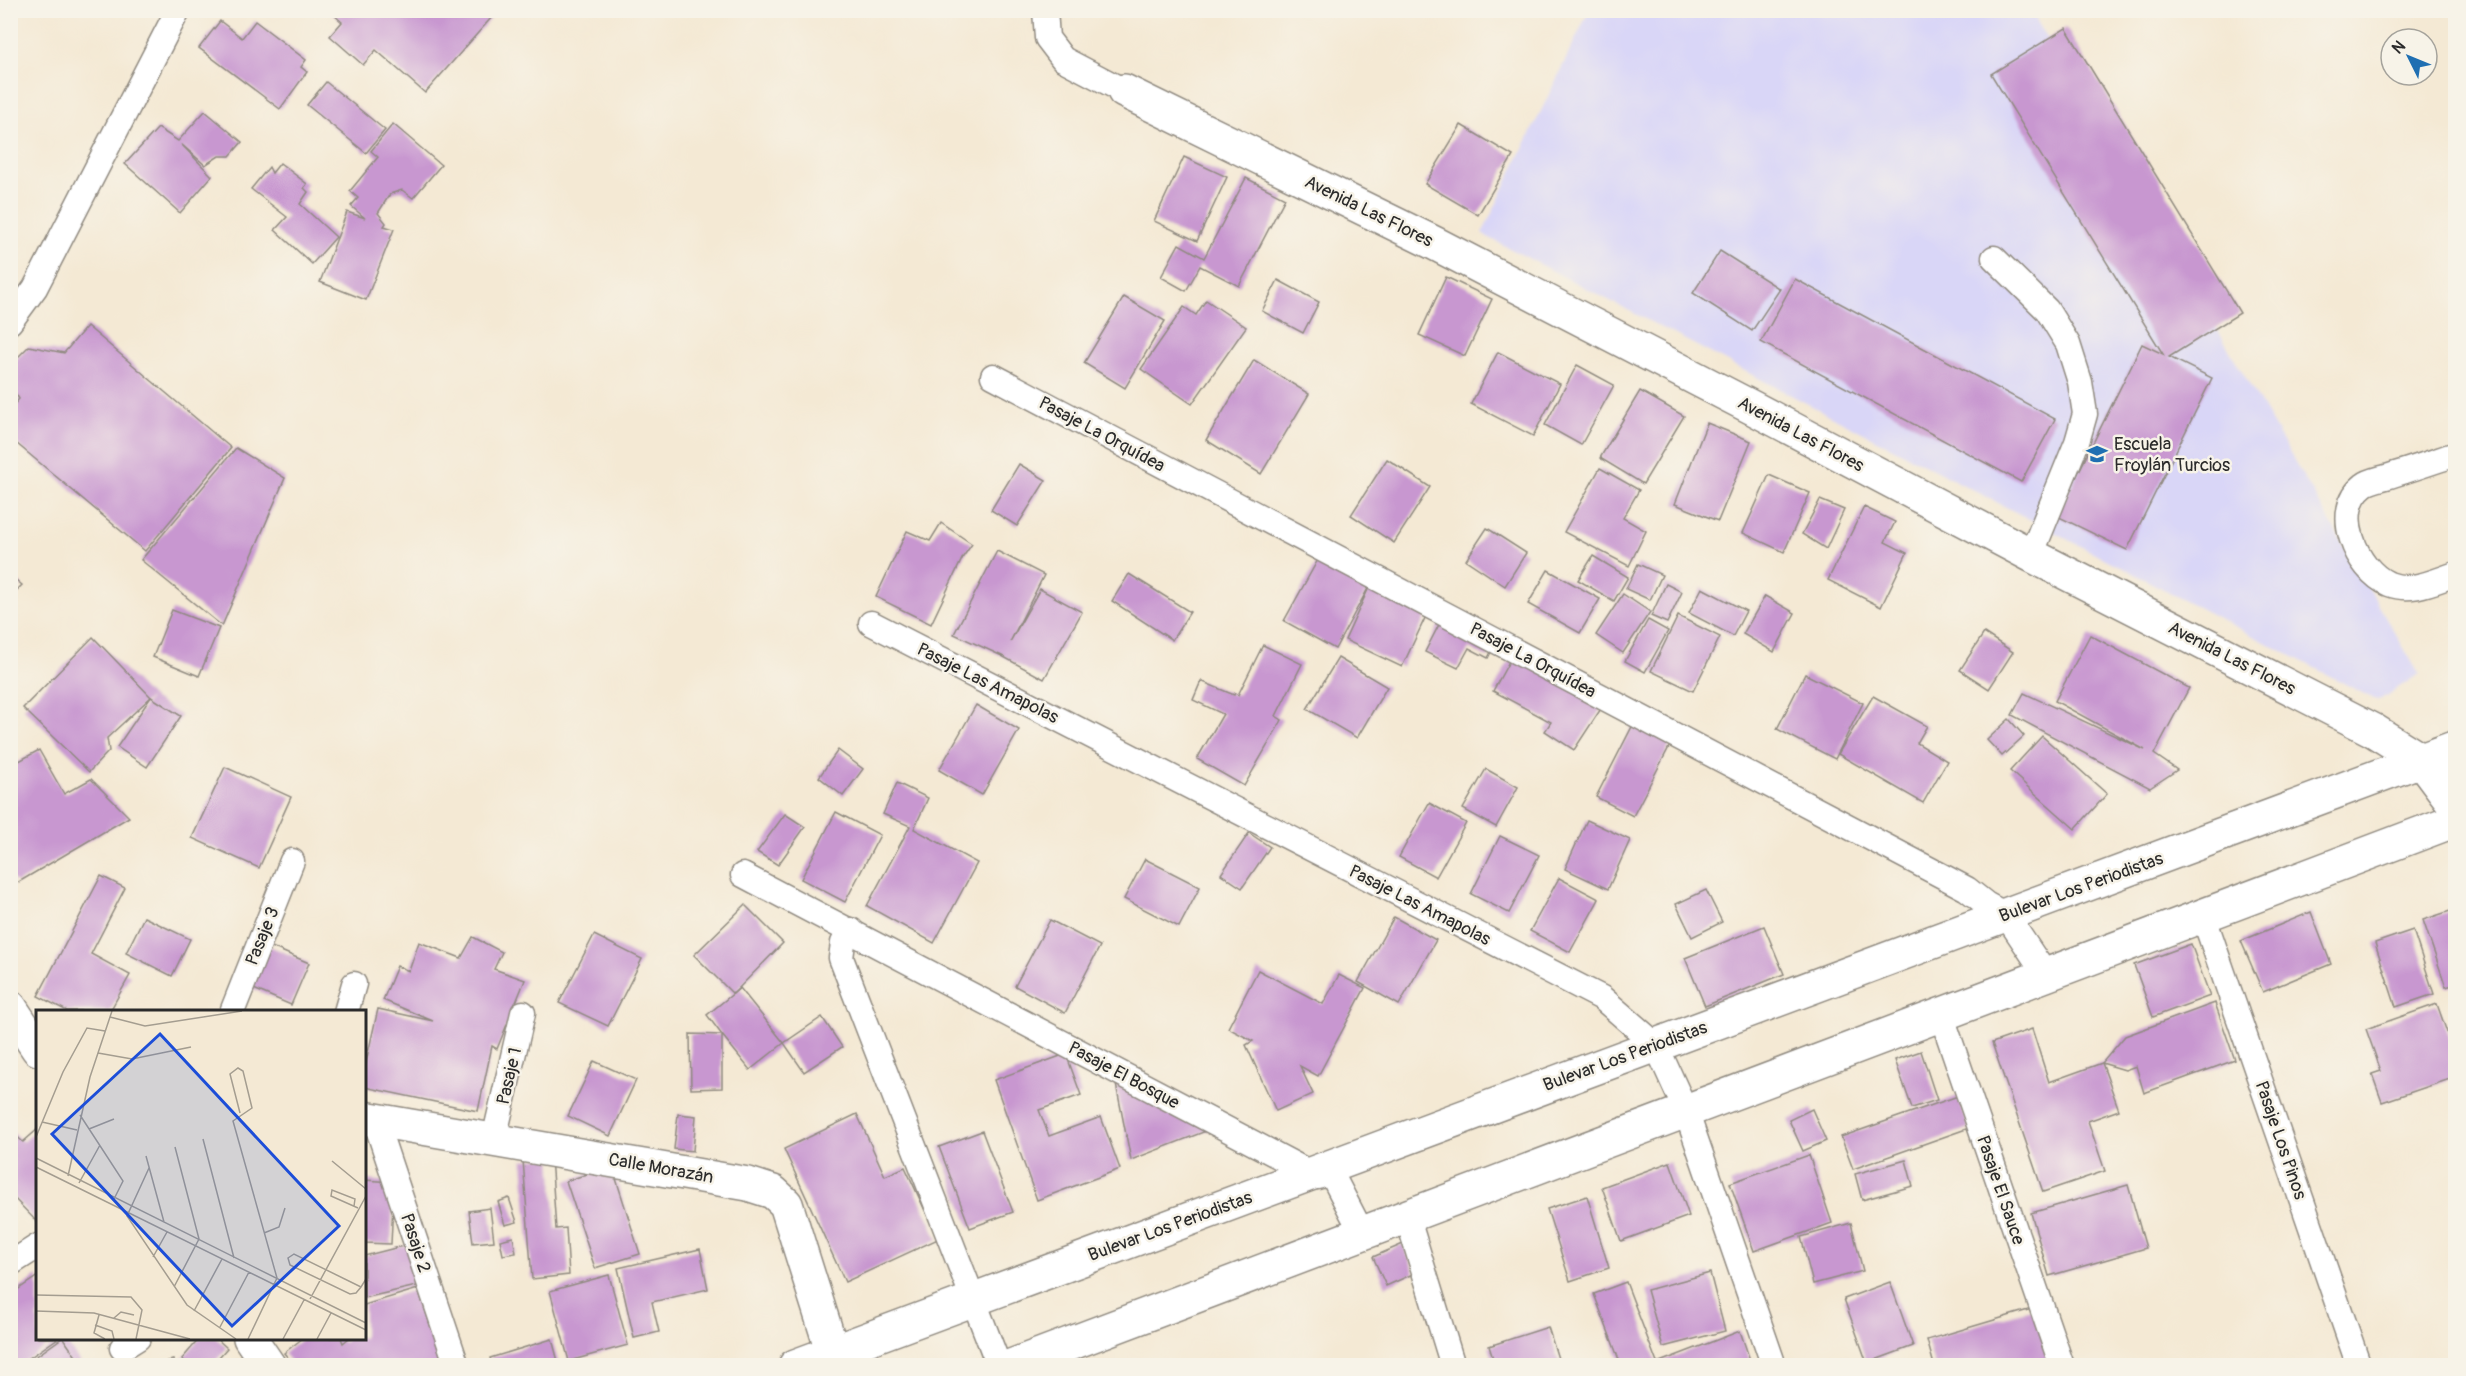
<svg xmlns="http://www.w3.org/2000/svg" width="2466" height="1376" font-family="Pangolin,sans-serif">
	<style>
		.built { fill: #d9d6f7 }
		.building { fill: #c897d0 }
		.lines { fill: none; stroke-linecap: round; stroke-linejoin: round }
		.service-casing { stroke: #908a80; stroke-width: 27 }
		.minor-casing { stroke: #908a80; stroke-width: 36 }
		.tertiary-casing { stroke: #908a80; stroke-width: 36 }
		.service { stroke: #fff; stroke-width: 24 }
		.minor { stroke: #fff; stroke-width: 33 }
		.tertiary { stroke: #fff; stroke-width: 33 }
		.labels { text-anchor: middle; stroke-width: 5; stroke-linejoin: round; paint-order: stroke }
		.street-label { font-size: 18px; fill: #2b2b2b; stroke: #f7f3e8 }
		.poi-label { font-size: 18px; fill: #2b2b2b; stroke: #f7f3e8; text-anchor: start }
		.inset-road { fill: none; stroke: #a49d90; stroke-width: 1.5 }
		.view { fill: #1d4ed8; fill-opacity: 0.15; stroke: #1d4ed8; stroke-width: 3 }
		.inset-edge { fill: none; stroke: #2b2b2b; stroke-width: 3 }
	</style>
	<rect width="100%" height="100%" fill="#f7f3e8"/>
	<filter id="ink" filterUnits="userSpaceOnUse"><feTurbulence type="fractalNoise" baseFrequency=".0167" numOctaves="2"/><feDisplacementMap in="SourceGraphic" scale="12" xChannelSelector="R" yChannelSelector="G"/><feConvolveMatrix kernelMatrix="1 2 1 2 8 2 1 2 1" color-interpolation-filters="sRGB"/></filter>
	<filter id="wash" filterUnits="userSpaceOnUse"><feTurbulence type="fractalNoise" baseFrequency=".008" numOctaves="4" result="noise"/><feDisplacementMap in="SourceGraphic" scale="24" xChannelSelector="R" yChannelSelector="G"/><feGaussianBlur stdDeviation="1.35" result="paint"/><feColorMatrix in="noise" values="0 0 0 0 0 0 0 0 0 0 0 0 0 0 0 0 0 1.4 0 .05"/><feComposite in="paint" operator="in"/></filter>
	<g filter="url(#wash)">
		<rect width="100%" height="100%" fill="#f4e9d4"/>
		<path class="built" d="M1589,11H2031L2419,674L2378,701L1482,234Z"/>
		<g id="blocks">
			<g class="building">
				<path d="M335,10H484L492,17L425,93L376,50L363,65L330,36L342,22L332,13Z"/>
				<path d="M220,21L242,38L255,21L306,60L301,67L307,72L280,109L199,48Z"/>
				<path d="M2066,28L2240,313L2169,357L2212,378L2127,550L2057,516L2142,344L2163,354L1991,74Z"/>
				<path d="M326,82L385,130L366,153L307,105Z"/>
				<path d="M205,111L242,142L230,156H219L205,165L181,144L212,176L180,213L125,164L158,128L178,141Z"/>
				<path d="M393,124L441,165L413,198L402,190L390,194L378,213L386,223L384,226L394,229L366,300L320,282L347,212L365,218L351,206L358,198L350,191L378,157L371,151Z"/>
				<path d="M1461,125L1513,156L1478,215L1425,184Z"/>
				<path d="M1184,157L1227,177L1197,241L1154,221Z"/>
				<path d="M280,163L307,184L304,188L308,192L300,204L336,237L312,264L275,230L287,217L251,189L269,167L272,173Z"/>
				<path d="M1246,178L1285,198L1239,286L1200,266L1186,291L1161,277L1179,244L1204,258Z"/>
				<path d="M1720,251L1780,289L1752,331L1693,293Z"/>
				<path d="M1446,277L1492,299L1465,356L1419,335Z"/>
				<path d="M1795,279L2055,419L2021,482L1761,342Z"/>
				<path d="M1278,280L1319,302L1303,333L1262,311Z"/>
				<path d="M1124,297L1165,321L1125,388L1084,363Z"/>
				<path d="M1206,300L1246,327L1192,404L1141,369L1184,307L1196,315Z"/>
				<path d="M87,326L231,448L145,551L10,438V409L19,399L10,384V365L29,346L64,353Z"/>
				<path d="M1498,352L1560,384L1533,436L1471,404Z"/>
				<path d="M1254,360L1309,394L1261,474L1206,440Z"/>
				<path d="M1577,365L1614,385L1581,445L1545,425Z"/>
				<path d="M1640,391L1684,416L1643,484L1600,458Z"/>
				<path d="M1707,423L1751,441L1718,521L1675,504Z"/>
				<path d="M236,448L285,478L222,626L141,560Z"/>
				<path d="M1387,459L1430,487L1394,543L1351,515Z"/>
				<path d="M1019,464L1046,480L1017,526L991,510Z"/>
				<path d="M1600,468L1639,490L1623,518L1646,531L1629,566L1564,532Z"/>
				<path d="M1769,475L1810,493L1784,552L1743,533Z"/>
				<path d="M1820,500L1844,510L1826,549L1802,534Z"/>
				<path d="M1864,507L1895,522L1885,542L1907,553L1881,607L1828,580Z"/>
				<path d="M941,523L972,544L963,557L931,624L876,597L907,531L930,541Z"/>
				<path d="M1487,528L1526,553L1505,586L1466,560Z"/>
				<path d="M1325,547L1433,601L1402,667L1345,640L1372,581L1335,649L1284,621Z"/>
				<path d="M997,551L1044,575L1010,642L1040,589L1082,612L1044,679L1002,656L954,634Z"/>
				<path d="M1593,556L1628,577L1614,601L1578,580Z"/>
				<path d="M1638,564L1662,575L1650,600L1626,589Z"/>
				<path d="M1548,570L1600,599L1580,633L1528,604Z"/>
				<path d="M1129,574L1190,612L1172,640L1112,601Z"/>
				<path d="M10,575L22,585L10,597Z"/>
				<path d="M1666,584L1682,592L1667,623L1651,616Z"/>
				<path d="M1702,588L1746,611L1733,636L1689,613Z"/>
				<path d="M1623,594L1650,612L1623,653L1596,635Z"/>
				<path d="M1765,596L1795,613L1774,652L1743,634Z"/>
				<path d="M172,610L219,628L199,676L153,657Z"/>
				<path d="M1446,611L1498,638L1488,658L1469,648L1458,668L1425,652Z"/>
				<path d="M1678,616L1720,637L1693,691L1651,671Z"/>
				<path d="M1648,620L1668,631L1645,672L1625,661Z"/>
				<path d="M1984,633L2013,652L1989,689L1960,670Z"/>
				<path d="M2090,635L2189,688L2154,754L2177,770L2150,788L2012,715L2024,693L2145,750L2055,701Z"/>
				<path d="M93,637L151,697L107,738L109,751L89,772L23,708Z"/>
				<path d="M1519,643L1610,695L1574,750L1545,731L1551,722L1493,691Z"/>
				<path d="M1263,645L1302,664L1276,716L1282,720L1244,786L1197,759L1223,714L1193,700L1201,681L1234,695L1235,693L1238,695Z"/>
				<path d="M1338,658L1387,687L1357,738L1307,709Z"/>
				<path d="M1805,674L1863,703L1835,759L1777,729Z"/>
				<path d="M1873,696L1927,726L1917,743L1947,761L1923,803L1838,754Z"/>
				<path d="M151,697L181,716L147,767L117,747Z"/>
				<path d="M976,705L1019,730L982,795L939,770Z"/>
				<path d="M1639,713L1677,732L1633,816L1596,797Z"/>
				<path d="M2009,719L2024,736L2002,756L1987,740Z"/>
				<path d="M2042,736L2107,794L2075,829L2010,771Z"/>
				<path d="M39,750L64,794L91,779L129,817L17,883L10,877V766Z"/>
				<path d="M838,750L863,769L843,796L819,777Z"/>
				<path d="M225,767L291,797L259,868L192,838Z"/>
				<path d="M1486,769L1518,787L1496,827L1463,809Z"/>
				<path d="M897,783L928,798L914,829L977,863L934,943L867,906L910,826L883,814Z"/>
				<path d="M1429,803L1466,823L1436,877L1399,857Z"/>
				<path d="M836,812L880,835L845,902L801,879Z"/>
				<path d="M785,814L805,827L778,865L757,852Z"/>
				<path d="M1587,820L1630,840L1608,889L1565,869Z"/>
				<path d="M1249,833L1270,847L1242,888L1221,874Z"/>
				<path d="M1500,836L1539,855L1509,913L1471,894Z"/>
				<path d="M1145,859L1200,887L1179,927L1124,899Z"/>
				<path d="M101,876L125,888L91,954L130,975L110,1011H67L38,996Z"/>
				<path d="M1559,878L1599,899L1570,952L1530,931Z"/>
				<path d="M1706,890L1722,922L1692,937L1676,904Z"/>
				<path d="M745,905L783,943L733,994L694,955Z"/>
				<path d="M2456,909V984L2446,987L2423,920Z"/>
				<path d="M2311,912L2331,964L2263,992L2241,941Z"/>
				<path d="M144,917L190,939L172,976L126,953Z"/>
				<path d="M1394,917L1436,940L1399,1005L1358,982Z"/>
				<path d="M1050,920L1100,946L1065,1013L1015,986Z"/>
				<path d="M1764,926L1784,974L1705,1006L1685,958Z"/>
				<path d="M2413,930L2434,994L2396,1007L2375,943Z"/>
				<path d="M594,935L642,959L608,1026L559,1003Z"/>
				<path d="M473,937L502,952L494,969L525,980L497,1049L492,1046L478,1111L364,1087V1071L378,1009L433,1021L383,1000L397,966L409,971L419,942L461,958Z"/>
				<path d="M260,942L309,963L291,1005L242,984Z"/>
				<path d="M2191,944L2210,996L2153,1017L2134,965Z"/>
				<path d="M1258,970L1323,1004L1339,975L1365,988L1318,1076L1300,1066L1313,1094L1276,1111L1246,1045L1253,1041L1228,1028Z"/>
				<path d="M740,988L784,1043L750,1070L722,1035V1088L691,1089L690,1034L722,1035L707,1015Z"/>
				<path d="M2215,1003L2235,1060L2144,1093L2136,1066L2125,1070L2102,1063L2125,1036Z"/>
				<path d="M2437,1004L2456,1058V1077L2382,1102L2372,1074L2381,1071L2366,1029Z"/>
				<path d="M822,1017L842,1047L804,1072L784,1043Z"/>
				<path d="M2032,1029L2049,1082L2102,1063L2119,1110L2088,1121L2105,1171L2043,1192L1992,1043Z"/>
				<path d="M1921,1051L1937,1100L1912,1108L1895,1060Z"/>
				<path d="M1066,1054L1081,1095L1039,1110L1049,1136L1101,1117L1120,1169L1037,1200L994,1080Z"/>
				<path d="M594,1061L636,1080L610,1136L568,1116Z"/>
				<path d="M1115,1079L1214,1128L1131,1160Z"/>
				<path d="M1958,1096L1969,1128L1853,1169L1841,1137Z"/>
				<path d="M1812,1109L1826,1141L1803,1151L1789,1120Z"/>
				<path d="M678,1114L696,1116L693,1151L674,1149Z"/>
				<path d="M857,1114L885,1176L905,1167L938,1239L845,1282L784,1149Z"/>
				<path d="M38,1129V1223L10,1194V1130L23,1142Z"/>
				<path d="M982,1131L1013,1212L970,1228L939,1147Z"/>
				<path d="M1809,1155L1832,1223L1754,1251L1730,1183Z"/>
				<path d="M551,1157L556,1229L566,1228L569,1275L532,1279L523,1160Z"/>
				<path d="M1906,1160L1913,1186L1862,1200L1855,1174Z"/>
				<path d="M1670,1162L1689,1216L1621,1241L1602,1187Z"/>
				<path d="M612,1166L640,1254L595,1268L566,1181Z"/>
				<path d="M364,1180L394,1182L391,1244L364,1243Z"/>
				<path d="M2128,1185L2146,1248L2049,1276L2031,1213Z"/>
				<path d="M1587,1196L1609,1268L1570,1281L1547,1209Z"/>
				<path d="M509,1198L517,1222L505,1225L498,1202Z"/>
				<path d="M490,1208L494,1241L473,1243L469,1211Z"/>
				<path d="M1851,1223L1863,1271L1813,1284L1801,1237Z"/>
				<path d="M513,1237L516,1253L503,1255L500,1240Z"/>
				<path d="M411,1244L421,1285L364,1298V1256Z"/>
				<path d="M1403,1244L1415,1273L1386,1286L1373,1257Z"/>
				<path d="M700,1249L708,1289L652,1302L659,1332L634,1338L618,1268Z"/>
				<path d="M1710,1273L1725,1331L1663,1347L1647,1290Z"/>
				<path d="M609,1275L628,1345L569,1361L550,1291Z"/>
				<path d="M38,1276V1338H58L19,1365H10V1295Z"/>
				<path d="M1626,1282L1657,1363L1740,1331L1750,1360L1736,1365H1621L1594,1294Z"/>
				<path d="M1890,1282L1913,1346L1867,1363L1844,1299Z"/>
				<path d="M418,1289L444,1365H294L284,1353L303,1338H341L343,1343L349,1338H364V1305Z"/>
				<path d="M2035,1308L2052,1365H1934L1927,1340Z"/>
				<path d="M1548,1327L1560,1365H1495L1489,1346Z"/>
				<path d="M63,1338L82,1365H24L62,1338Z"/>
				<path d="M200,1338H216L227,1348L212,1365H190L182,1359Z"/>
				<path d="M552,1339L559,1365H492L490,1358Z"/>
				<path d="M173,1360L175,1365H153Z"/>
			</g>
		</g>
	</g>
	<g filter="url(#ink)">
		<use href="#blocks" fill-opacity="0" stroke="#908a80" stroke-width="1.5"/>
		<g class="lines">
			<defs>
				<g id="service">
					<path d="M1045,10L1047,38L1063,59L1124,91"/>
					<path d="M1994,258L2047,310L2068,344L2080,382L2085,414L2077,442L2031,555"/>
					<path d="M10,322L35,288L178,10"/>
					<path d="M993,376L1967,889L1986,904L2006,915L2046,975"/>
					<path d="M2456,454C2432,462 2409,470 2386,477C2379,479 2369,481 2364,485C2331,510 2356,570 2389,584C2412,593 2434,581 2456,574"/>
					<path d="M871,623L1602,998L1656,1045L1686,1111L1774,1366"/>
					<path d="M743,875L1318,1177L1328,1167L1362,1233"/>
					<path d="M2203,915L2359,1366"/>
					<path d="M851,930L843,943L841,958L999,1366"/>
					<path d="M232,1012L292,861"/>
					<path d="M346,1012L354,984"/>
					<path d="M1941,1014L2062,1366"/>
					<path d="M375,1120L457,1366"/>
					<path d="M494,1139L523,1013"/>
					<path d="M1407,1216L1453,1366"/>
					<path d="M10,1264L38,1246"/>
					<path d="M122,1348L138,1338"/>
				</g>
				<g id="minor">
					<path d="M1124,91L1434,243L1753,408L2031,555L2373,730L2421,760L2456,807"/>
					<path d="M10,1007L38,1049"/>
					<path d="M364,1118L748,1184L773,1192L786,1204L837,1366"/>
					<path d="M250,1338L269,1366"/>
					<path d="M795,1366L2456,747"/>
				</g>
				<path id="tertiary" d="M1011,1366L2456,820"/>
			</defs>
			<use href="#service" class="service-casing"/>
			<use href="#minor" class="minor-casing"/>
			<use href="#tertiary" class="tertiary-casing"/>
			<use href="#service" class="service"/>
			<use href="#minor" class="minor"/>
			<use href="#tertiary" class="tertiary"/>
		</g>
	</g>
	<defs>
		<symbol id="school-bare" viewBox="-9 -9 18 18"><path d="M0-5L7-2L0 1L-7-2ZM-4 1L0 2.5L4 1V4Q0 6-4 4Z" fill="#1f6fb2" stroke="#f7f3e8" stroke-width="2.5" paint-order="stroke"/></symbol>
	</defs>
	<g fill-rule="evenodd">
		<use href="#school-bare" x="2082" y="439" width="30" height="30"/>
	</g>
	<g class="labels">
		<g class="street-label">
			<text transform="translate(1369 211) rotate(26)" y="6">Avenida Las Flores</text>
			<text transform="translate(1102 434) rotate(28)" y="6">Pasaje La Orquídea</text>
			<text transform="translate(1801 434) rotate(28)" y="6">Avenida Las Flores</text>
			<text transform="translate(2232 658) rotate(27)" y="6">Avenida Las Flores</text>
			<text transform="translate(1533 660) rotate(28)" y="6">Pasaje La Orquídea</text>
			<text transform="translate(988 683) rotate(27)" y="6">Pasaje Las Amapolas</text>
			<text transform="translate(2081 887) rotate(-20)" y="6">Bulevar Los Periodistas</text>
			<text transform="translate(1420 905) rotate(27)" y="6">Pasaje Las Amapolas</text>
			<text transform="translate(262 936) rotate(-68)" y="6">Pasaje 3</text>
			<text transform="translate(1625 1056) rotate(-20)" y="6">Bulevar Los Periodistas</text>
			<text transform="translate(1124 1075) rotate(28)" y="6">Pasaje El Bosque</text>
			<text transform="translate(509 1076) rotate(-77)" y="6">Pasaje 1</text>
			<text transform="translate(2281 1140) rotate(71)" y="6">Pasaje Los Pinos</text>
			<text transform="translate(661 1168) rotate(10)" y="6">Calle Morazán</text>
			<text transform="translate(2001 1190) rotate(71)" y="6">Pasaje El Sauce</text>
			<text transform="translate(1170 1226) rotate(-20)" y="6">Bulevar Los Periodistas</text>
			<text transform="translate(416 1243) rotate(72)" y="6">Pasaje 2</text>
		</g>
		<g class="poi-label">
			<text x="2114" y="450">Escuela<tspan x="2114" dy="21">Froylán Turcios</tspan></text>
		</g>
	</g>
	<g transform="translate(36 1010)">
		<rect width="330" height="330" fill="#f4e9d4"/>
		<path class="inset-road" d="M74,7L109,16L206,1M62,43L96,49L155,37M204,103L194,64L202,58L207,61L216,98L197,111L241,268L212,329M44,105L87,171L78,189M6,112L41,120M53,119L78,109M0,127L27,62L51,18L69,21M167,129L198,248M110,146L128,212M0,148L330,313M296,151L330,179M0,157L330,320M113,158L91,206L151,295L200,329M32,166L54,67L76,1M43,173L64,135M318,196L319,189L296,180L295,186L322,198M228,223L243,217L249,198M117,247L131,222M138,277L163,229L139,137M325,277L258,244L252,248L254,255L314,284L320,283L325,277L330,269M0,285L95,287L106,300L100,329M274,289L330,186M0,301L58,303L154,329M158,301L186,249M63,305L58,323L69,329M78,308L85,302L98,305M59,315L76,321L78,329M184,317L213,262M247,329L268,290M281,329L295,303"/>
		<path class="view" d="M124,24L303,216L196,316L16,124Z"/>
		<rect width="330" height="330" class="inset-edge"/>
	</g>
	<rect width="2466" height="1376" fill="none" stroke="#f7f3e8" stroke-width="36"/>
	<g transform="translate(2409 57) rotate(313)"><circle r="28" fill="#f7f3e8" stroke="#a5a39c" stroke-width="1.5"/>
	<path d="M0-4.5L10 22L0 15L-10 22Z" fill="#1f6fb2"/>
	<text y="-9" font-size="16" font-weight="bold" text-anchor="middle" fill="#2b2b2b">N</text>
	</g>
</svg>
